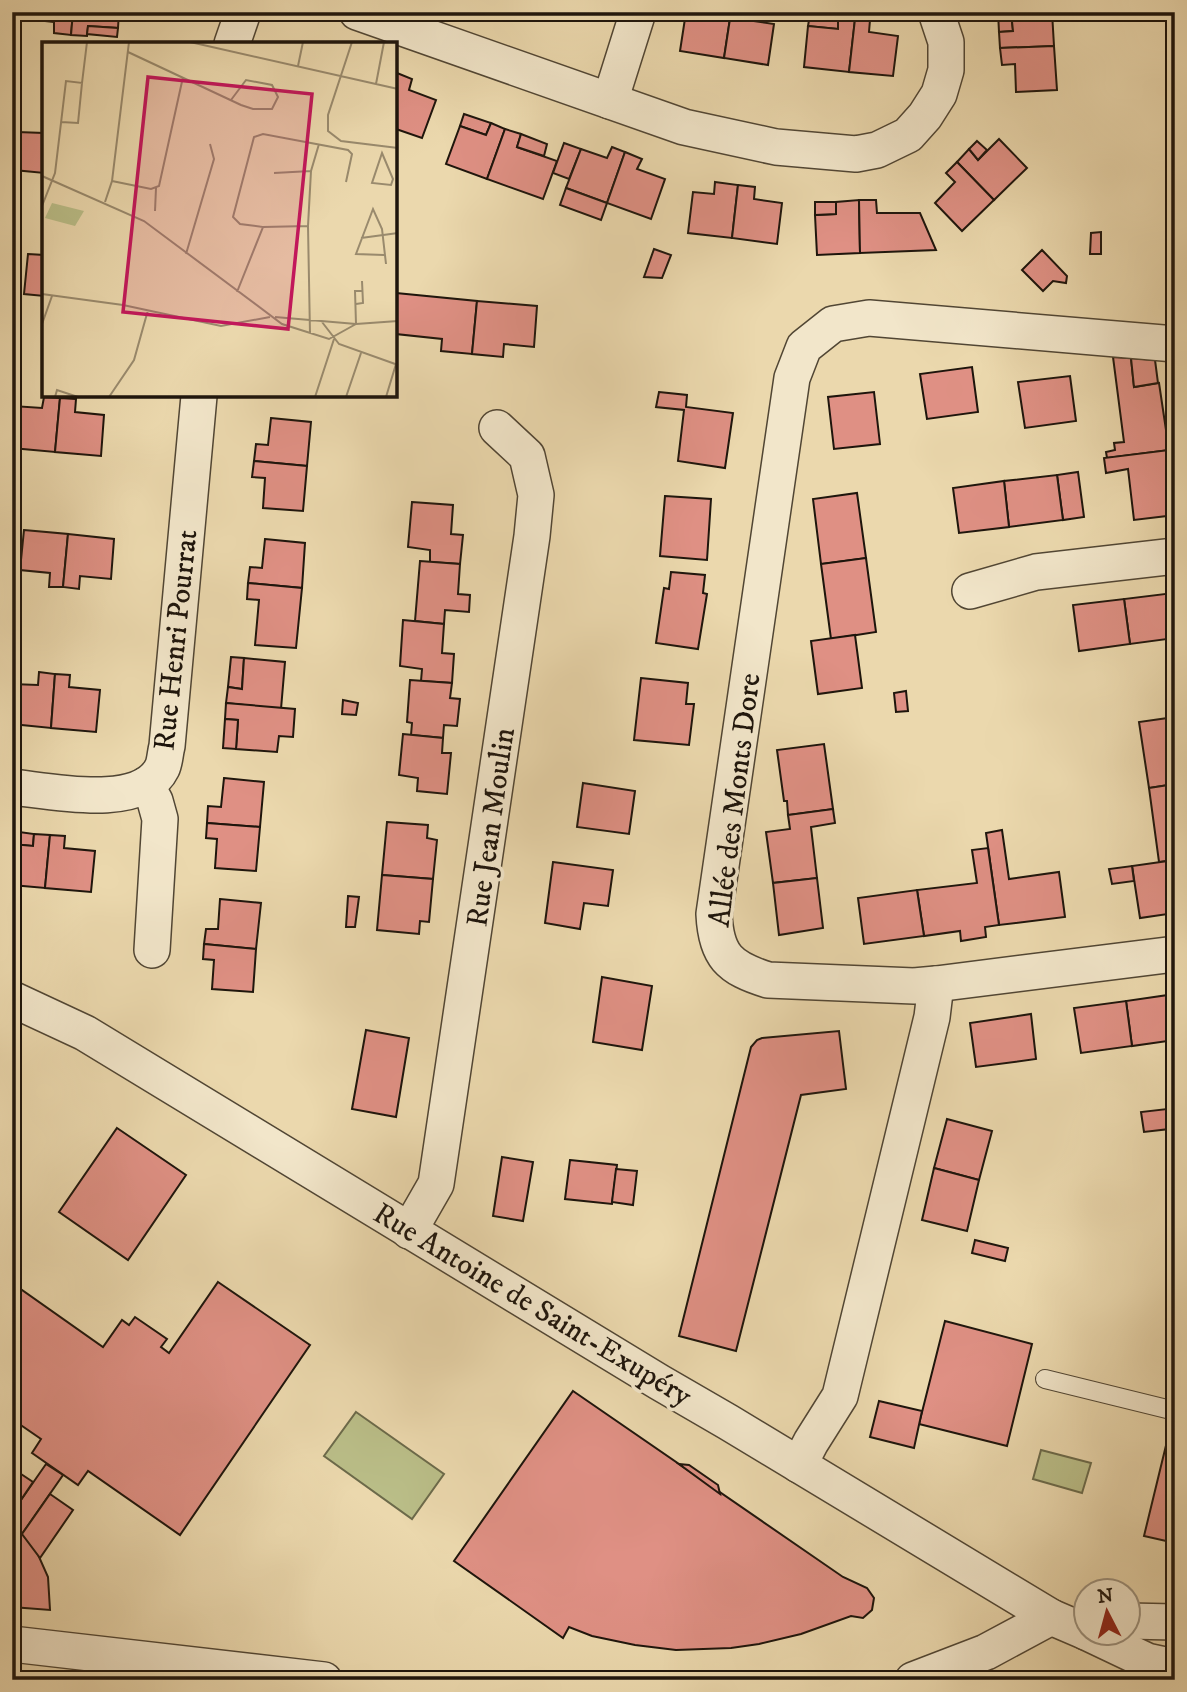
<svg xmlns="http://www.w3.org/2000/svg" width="1187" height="1692" font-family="'IM FELL DW Pica',serif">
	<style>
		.green { fill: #babe88; stroke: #6c6a4a; stroke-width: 2 }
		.building { fill: #df9084; stroke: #1e150c; stroke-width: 2 }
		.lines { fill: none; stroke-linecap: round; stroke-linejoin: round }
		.service-casing { stroke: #514634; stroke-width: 20 }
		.minor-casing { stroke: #514634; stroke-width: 38 }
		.service { stroke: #f2e6ca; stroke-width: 18 }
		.minor { stroke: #f2e6ca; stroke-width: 35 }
		.labels { text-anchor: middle; stroke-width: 7; stroke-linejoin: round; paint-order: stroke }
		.street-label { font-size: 30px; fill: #1e150c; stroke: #f2e6ca }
		.inset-road { fill: none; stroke: #998a6d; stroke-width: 2 }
		.view { fill: #c2185b; fill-opacity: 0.15; stroke: #c2185b; stroke-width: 3.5 }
		.inset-edge { fill: none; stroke: #1e150c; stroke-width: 3.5 }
	</style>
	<rect width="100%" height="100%" fill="#ebd8ad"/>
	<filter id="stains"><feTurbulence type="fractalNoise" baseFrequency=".00286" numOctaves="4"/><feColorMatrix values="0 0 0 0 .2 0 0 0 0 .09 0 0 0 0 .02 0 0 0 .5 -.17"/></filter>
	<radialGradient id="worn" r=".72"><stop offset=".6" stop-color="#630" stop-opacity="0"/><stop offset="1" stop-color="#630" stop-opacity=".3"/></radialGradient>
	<g class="green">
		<path d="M356,1412L444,1474L412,1519L324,1456Z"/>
		<path d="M1041,1450L1091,1463L1082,1493L1033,1479Z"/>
	</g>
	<g class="building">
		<path d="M28,12H73L71,35L54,33V22L28,19Z"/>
		<path d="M73,12H119L118,28L88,26L87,36L71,35Z"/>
		<path d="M686,12H731L724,58L680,51Z"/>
		<path d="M731,12H747L746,20L774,24L768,65L724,58Z"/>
		<path d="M998,12H1011L1013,31L999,32Z"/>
		<path d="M1011,12H1052L1054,46L1000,48L999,32L1013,31Z"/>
		<path d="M810,14L838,17V29L808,26Z"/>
		<path d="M838,17L855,19L849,72L804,67L808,26L838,29Z"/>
		<path d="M855,19L870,20L869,32L898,36L893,76L849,72Z"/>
		<path d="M88,26L118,28L117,37L87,34Z"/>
		<path d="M1054,46L1057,90L1016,92L1015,64L1002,65L1000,48Z"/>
		<path d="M397,73L412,79L409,90L436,100L422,138L396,129Z"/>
		<path d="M464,114L491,123L486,135L460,126Z"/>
		<path d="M491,123L505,129L487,179L446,164L460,126L486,135Z"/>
		<path d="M505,129L521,134L517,147L557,161L543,199L487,179Z"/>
		<path d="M17,132L44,133V173L14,170Z"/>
		<path d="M521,134L547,144L544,156L517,147Z"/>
		<path d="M999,139L1027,168L994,200L957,162L969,149L978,160Z"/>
		<path d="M977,141L987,150L978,160L969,149Z"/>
		<path d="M564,143L581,149L569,179L553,173Z"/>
		<path d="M612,147L625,152L607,203L566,188L581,149L607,158Z"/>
		<path d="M625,152L642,159L637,169L665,179L651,219L607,203Z"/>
		<path d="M957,162L994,200L962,231L935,203L955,182L946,173Z"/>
		<path d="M715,182L738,185L732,238L688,233L693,192L714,194Z"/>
		<path d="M738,185L755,187L754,199L782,203L777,244L732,238Z"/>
		<path d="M566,188L607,203L601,220L560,205Z"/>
		<path d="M859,200L860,253L817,255L815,215L836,214V202Z"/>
		<path d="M859,200H876L877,213H920L936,250L860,253Z"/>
		<path d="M815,202H836V214L815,215Z"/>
		<path d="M1101,232V254H1090L1091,233Z"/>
		<path d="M654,249L671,255L662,278L644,277Z"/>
		<path d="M1042,250L1067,276L1066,283L1053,281L1043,291L1022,270Z"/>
		<path d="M28,254L44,255V296L24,294Z"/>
		<path d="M396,293L477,301L472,354L441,351L442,339L396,334Z"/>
		<path d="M477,301L537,306L534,347L504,344L503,357L472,354Z"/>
		<path d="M1113,357L1131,358L1134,387L1159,383L1169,450L1107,458L1106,452L1115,450L1114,443L1124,442Z"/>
		<path d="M1131,358L1155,360L1158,383L1134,387Z"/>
		<path d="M972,367L978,412L927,419L920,374Z"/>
		<path d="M1070,376L1076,421L1025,428L1018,382Z"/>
		<path d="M659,392L687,395L686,407L733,413L725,468L678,461L684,410L656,407Z"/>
		<path d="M874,392L880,444L834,449L828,397Z"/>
		<path d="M44,397L60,398L55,452L12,448L13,406L42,408Z"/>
		<path d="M60,398L76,399L75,412L104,415L101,456L55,452Z"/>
		<path d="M271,418L311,422L307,466L254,461L256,444L268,445Z"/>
		<path d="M1169,450L1175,495V515L1134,520L1128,469L1106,473L1104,458Z"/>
		<path d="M254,461L307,466L303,511L263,508L265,478L252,477Z"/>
		<path d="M1078,472L1084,517L1063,520L1057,475Z"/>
		<path d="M1057,475L1063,520L1009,527L1004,481Z"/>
		<path d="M1004,481L1009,527L959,533L953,488Z"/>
		<path d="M857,493L866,558L821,564L813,499Z"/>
		<path d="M665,496L711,499L707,560L660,556Z"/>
		<path d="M412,502L453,505L451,534L463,535L460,564L430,562V550L408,547Z"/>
		<path d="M24,530L68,534L63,587H49L50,573L20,570Z"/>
		<path d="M68,534L114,539L111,579L80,576L79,589L63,587Z"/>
		<path d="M265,539L305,543L302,588L248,583L250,567L262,568Z"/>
		<path d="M866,558L876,632L831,639L821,564Z"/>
		<path d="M420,561L460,564L458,594L470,595L469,612L445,610L444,624L415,621Z"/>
		<path d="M671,572L705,575L703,593L707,594L698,649L656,643L664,588L669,589Z"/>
		<path d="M248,583L302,588L296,648L255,645L259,600L247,599Z"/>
		<path d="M1173,593L1175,638L1130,644L1124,599Z"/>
		<path d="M1124,599L1130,644L1079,651L1073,605Z"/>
		<path d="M403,620L444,624L442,653L454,654L452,683L421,681L422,669L400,666Z"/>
		<path d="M855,635L862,688L818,694L811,641Z"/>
		<path d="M231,657L244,658L242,689L228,687Z"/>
		<path d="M244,658L285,662L281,709L226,703L228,687L242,689Z"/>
		<path d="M39,672L55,674L51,728L12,724V684L38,685Z"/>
		<path d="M55,674L70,675L69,687L100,690L96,732L51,728Z"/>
		<path d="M641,678L688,683L686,704H694L689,745L634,740Z"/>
		<path d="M410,680L452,683L450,698L460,699L457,726L444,725L443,738L411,735L412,723L407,722Z"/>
		<path d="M906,691L908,711L896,712L894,693Z"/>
		<path d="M343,700L358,703L356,715L342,714Z"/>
		<path d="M226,703L295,709L293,737L279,736L277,752L236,749L238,720L225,719Z"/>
		<path d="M1175,717V784L1149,788L1139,722Z"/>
		<path d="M225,719L238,720L236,749L223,748Z"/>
		<path d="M403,734L443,738L442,753H451L447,794L417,791L418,778L399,775Z"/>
		<path d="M824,744L833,809L788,815L787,801H784L777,750Z"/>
		<path d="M224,778L264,782L260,827L207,823L208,806L221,807Z"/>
		<path d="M583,783L635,791L629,834L577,827Z"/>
		<path d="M1175,784V860L1159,862L1149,788Z"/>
		<path d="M833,809L835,823L811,827L817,878L773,883L766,832L790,829L788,815Z"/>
		<path d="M387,822L428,825L427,838L437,840L433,879L382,875Z"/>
		<path d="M207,823L260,827L256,871L215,868L217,839L206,838Z"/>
		<path d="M1002,830L1009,879L1059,872L1065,917L999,925L986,833Z"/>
		<path d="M12,831L34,834L33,846L12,844Z"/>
		<path d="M34,834L50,835L45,888L12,885V844L33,846Z"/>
		<path d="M50,835L65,836L64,848L95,851L91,892L45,888Z"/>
		<path d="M988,848L999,925L985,927L986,937L961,941L960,931L924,936L917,890L977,883L972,850Z"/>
		<path d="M1175,860V913L1140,918L1132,866Z"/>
		<path d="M553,862L613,870L608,906L584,903L580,929L545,923Z"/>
		<path d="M1132,866L1134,881L1112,884L1109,869Z"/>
		<path d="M382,875L433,879L429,922L420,921L419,934L377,930Z"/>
		<path d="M817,878L823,928L779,935L773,883Z"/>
		<path d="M917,890L924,936L864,944L858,898Z"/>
		<path d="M348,896L359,897L355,927H346Z"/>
		<path d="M220,899L261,903L256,949L204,944L206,929H218Z"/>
		<path d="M204,944L256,949L253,992L212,989L214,960L203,959Z"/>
		<path d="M602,977L652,986L642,1050L593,1042Z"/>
		<path d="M1175,994V1040L1132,1046L1126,1001Z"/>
		<path d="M1126,1001L1132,1046L1081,1053L1074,1008Z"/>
		<path d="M1031,1014L1036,1059L976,1067L970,1023Z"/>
		<path d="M366,1030L409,1038L396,1117L352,1109Z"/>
		<path d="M839,1031L846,1089L801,1095L736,1351L679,1336L751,1047L757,1040L762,1038Z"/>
		<path d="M1167,1109L1169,1129L1144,1132L1141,1112Z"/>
		<path d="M1175,1110V1128L1169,1129L1167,1111Z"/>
		<path d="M947,1119L992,1131L979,1180L934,1168Z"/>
		<path d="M117,1128L186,1175L128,1260L59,1212Z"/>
		<path d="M502,1157L533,1162L523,1221L493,1216Z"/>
		<path d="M570,1160L617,1165L612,1204L565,1199Z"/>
		<path d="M934,1168L979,1180L967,1231L922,1220Z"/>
		<path d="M616,1169L637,1171L633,1205L612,1202Z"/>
		<path d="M975,1240L1008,1248L1005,1261L972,1253Z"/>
		<path d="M218,1282L310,1345L180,1535L88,1471L78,1485L32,1453L41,1439L12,1419V1283L103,1347L122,1320L129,1325L135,1317L167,1339L161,1347L169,1353Z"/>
		<path d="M945,1321L1032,1344L1007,1446L919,1424Z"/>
		<path d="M573,1391L843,1577L867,1588L874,1598L872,1610L863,1618L851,1616L801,1634L759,1644L731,1648L676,1650L635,1645L592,1636L569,1627L563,1638L454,1561Z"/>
		<path d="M879,1401L922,1411L914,1448L870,1437Z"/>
		<path d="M1169,1433L1175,1435V1543L1144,1536Z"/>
		<path d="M46,1464L63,1475L22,1534L36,1550L48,1577L50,1610L12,1607V1513Z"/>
		<path d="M679,1464L689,1465L718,1485L720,1494Z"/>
		<path d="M12,1468L33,1482L12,1513Z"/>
		<path d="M50,1494L73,1510L40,1558L22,1534Z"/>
	</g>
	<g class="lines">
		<defs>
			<path id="service" d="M1045,1379L1175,1411"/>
			<g id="minor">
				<path d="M357,12L684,127L776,147L856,154L877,150L908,135L925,116L939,94L946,70V42L936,12"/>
				<path d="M232,44L243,12"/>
				<path d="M610,101L638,12"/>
				<path d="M970,591L1036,572L1175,556"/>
				<path d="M146,785L155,801L160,819L152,950"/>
				<path d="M12,787C51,791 141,811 162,768C165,762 165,753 167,746L199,396"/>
				<path d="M936,984L1175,954"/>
				<path d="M12,999L85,1033L659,1382L728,1422L1051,1617L1086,1632"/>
				<path d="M409,1231L436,1184L532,536L536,495L527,456L497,428"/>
				<path d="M799,1465L811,1442L840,1396L932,1017L936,984L914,986L768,980C729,968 716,956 714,914L792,378L804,347L833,324L869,318L1175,344"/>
				<path d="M1128,1621L1175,1622"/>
				<path d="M1086,1632L1147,1661L1175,1667"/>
				<path d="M12,1644L324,1680"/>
				<path d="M913,1680L986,1652L1051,1617"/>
			</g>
		</defs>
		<use href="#service" class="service-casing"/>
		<use href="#minor" class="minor-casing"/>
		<use href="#service" class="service"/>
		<use href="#minor" class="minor"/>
	</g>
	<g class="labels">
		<g class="street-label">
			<text transform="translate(175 640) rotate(-84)" y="10">Rue Henri Pourrat</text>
			<text transform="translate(734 800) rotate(-83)" y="10">Allée des Monts Dore</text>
			<text transform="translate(490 827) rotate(-82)" y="10">Rue Jean Moulin</text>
			<text transform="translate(533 1304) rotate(31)" y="10">Rue Antoine de Saint-Exupéry</text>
		</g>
	</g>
	<g transform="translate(42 42)">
		<rect width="355" height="355" fill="#ebd8ad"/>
		<path d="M10,161L42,169L33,184L3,176Z" fill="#babe88"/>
		<path class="inset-road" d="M148,0L356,47M310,0L286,73V89L299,99L356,106M86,10L199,63L211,67H230L236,55L230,43L204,38L189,58M256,24L261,0M334,42L342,0M19,80L36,81L40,41M340,111L351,137L349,143L330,141ZM232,131L269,129M0,134L102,179L240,282L287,297L314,282M70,139L109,147L117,144L141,35M63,160L70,139L87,0M0,164L13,131L24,39L40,41L45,0M113,169L114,146M221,185L266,184M319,196L356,191M144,212L172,117L168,102M342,213L314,212L331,167L340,187L344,222M195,250L221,185L198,182L191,175L212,95L221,92L306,108L310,112L304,140M0,252L81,263L179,284L228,275M314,262L321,261L320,239M233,275L314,282L356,279M280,280L297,302L356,323M0,282L10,254M314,282L313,249H320M268,292L266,184L269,129L277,102M13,355L15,348L36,355M67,355L92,318L106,268M273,355L292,297M304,355L319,311M344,355L354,322"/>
		<path class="view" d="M106,35L270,52L246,287L81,270Z"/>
		<rect width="355" height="355" class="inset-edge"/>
	</g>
	<rect width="1187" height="1692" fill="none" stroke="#ebd8ad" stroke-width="42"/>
	<rect x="14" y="14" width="1159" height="1664" fill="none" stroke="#1e150c" stroke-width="3.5"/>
	<rect x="21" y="21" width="1145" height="1650" fill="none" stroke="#1e150c" stroke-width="2"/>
	<g transform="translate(1107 1612) rotate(354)"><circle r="33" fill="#f2e6ca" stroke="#9d927e" stroke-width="2"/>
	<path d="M0-5L12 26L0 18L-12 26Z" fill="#8f2418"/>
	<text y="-10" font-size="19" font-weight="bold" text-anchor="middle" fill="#1e150c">N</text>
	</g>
	<rect width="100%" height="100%" filter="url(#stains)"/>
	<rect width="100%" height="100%" fill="url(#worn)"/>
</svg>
